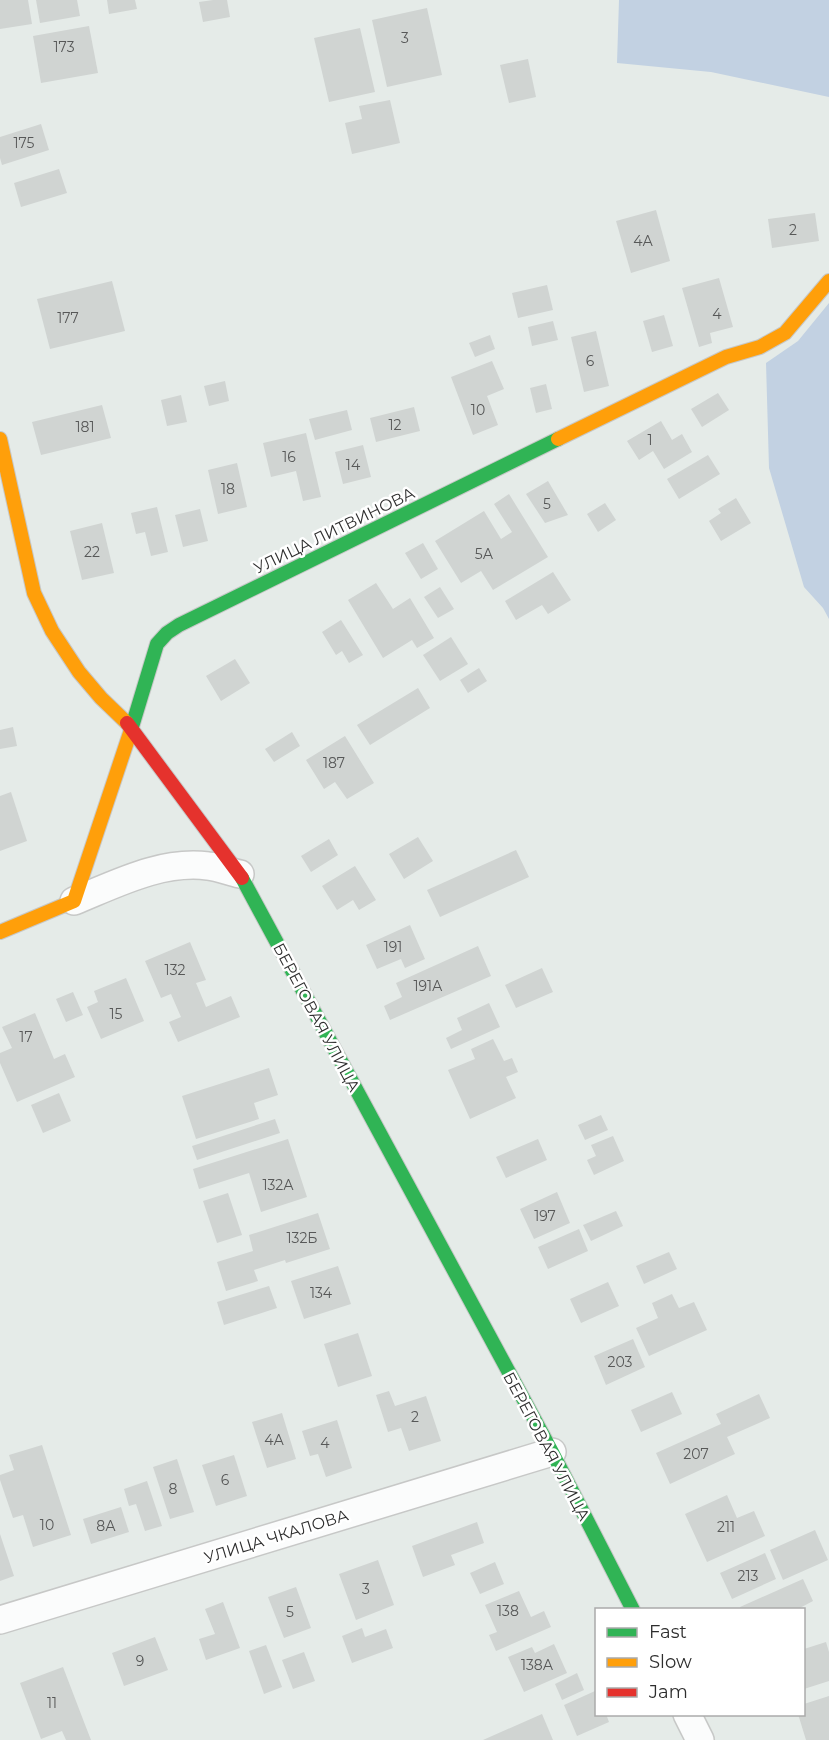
<svg xmlns="http://www.w3.org/2000/svg" width="829" height="1740" font-family="Montserrat,sans-serif">
	<style>
		.green { fill: #c2d1e2 }
		.building { fill: #d0d4d2 }
		.lines { fill: none; stroke-linecap: round; stroke-linejoin: round }
		.street-casing { stroke: #c7c8c7; stroke-width: 30 }
		.fast-casing { stroke: #c7c8c7; stroke-width: 16 }
		.slow-casing { stroke: #c7c8c7; stroke-width: 16 }
		.jam-casing { stroke: #c7c8c7; stroke-width: 16 }
		.street { stroke: #fbfcfc; stroke-width: 27 }
		.fast { stroke: #30b455; stroke-width: 14 }
		.slow { stroke: #ff9f0a; stroke-width: 14 }
		.jam { stroke: #e5322d; stroke-width: 14 }
		.labels { text-anchor: middle; stroke-width: 5; stroke-linejoin: round; paint-order: stroke }
		.number-label { font-size: 14px; fill: #575858 }
		.street-label { font-size: 16px; fill: #2e2e2e; stroke: #fff }
	</style>
	<rect width="100%" height="100%" fill="#e5ebe8"/>
	<g class="green">
		<path d="M619,0H829V97L711,72L617,63Z"/>
		<path d="M829,303V619L823,608L804,587L769,468L766,363L798,341Z"/>
	</g>
	<g class="building">
		<path d="M0,0H28L32,24L0,29Z"/>
		<path d="M36,0H77L80,16L40,23Z"/>
		<path d="M107,0H135L137,9L109,14Z"/>
		<path d="M213,0H227L230,17L203,22L199,2Z"/>
		<path d="M427,8L442,75L387,87L372,20Z"/>
		<path d="M89,26L98,73L41,83L33,36Z"/>
		<path d="M360,28L375,92L329,102L314,38Z"/>
		<path d="M528,59L536,97L509,103L500,65Z"/>
		<path d="M390,100L400,143L352,154L345,123L362,119L359,106Z"/>
		<path d="M41,124L49,150L2,165L0,158V137Z"/>
		<path d="M59,169L67,193L21,207L14,183Z"/>
		<path d="M656,210L670,261L631,273L616,221Z"/>
		<path d="M815,213L819,241L772,248L768,219Z"/>
		<path d="M719,278L733,327L710,333L712,343L699,347L682,288Z"/>
		<path d="M112,281L125,331L50,349L37,299Z"/>
		<path d="M547,285L553,310L518,318L512,293Z"/>
		<path d="M664,315L673,346L652,352L643,321Z"/>
		<path d="M553,321L558,340L532,346L528,327Z"/>
		<path d="M596,331L609,386L584,392L571,337Z"/>
		<path d="M490,335L495,349L475,357L469,343Z"/>
		<path d="M492,361L504,389L487,396L498,425L473,435L451,377Z"/>
		<path d="M225,381L229,401L209,406L204,386Z"/>
		<path d="M546,384L552,409L536,413L530,388Z"/>
		<path d="M718,393L729,410L702,427L691,409Z"/>
		<path d="M181,395L187,422L167,426L161,400Z"/>
		<path d="M102,405L111,438L41,455L32,422Z"/>
		<path d="M414,407L420,431L376,442L370,418Z"/>
		<path d="M347,410L352,430L315,440L309,419Z"/>
		<path d="M661,421L672,440L682,434L692,452L664,469L653,451L639,460L627,441Z"/>
		<path d="M306,433L321,497L303,501L296,471L271,477L263,443Z"/>
		<path d="M363,445L371,477L343,484L335,452Z"/>
		<path d="M708,455L720,474L679,499L667,479Z"/>
		<path d="M237,463L247,507L218,514L208,470Z"/>
		<path d="M548,481L568,515L545,523L526,494Z"/>
		<path d="M509,494L548,557L493,590L481,571L461,583L435,541L484,511L501,539L512,532L494,504Z"/>
		<path d="M736,498L751,523L721,541L709,521L721,513L718,509Z"/>
		<path d="M605,503L616,520L598,532L587,514Z"/>
		<path d="M157,507L168,552L151,556L145,532L136,534L131,513Z"/>
		<path d="M200,509L208,541L183,547L175,515Z"/>
		<path d="M102,523L114,573L82,580L70,531Z"/>
		<path d="M423,543L438,569L421,579L405,553Z"/>
		<path d="M553,572L571,600L548,614L542,605L516,620L505,601Z"/>
		<path d="M376,583L393,609L410,598L434,638L417,648L412,640L383,658L348,600Z"/>
		<path d="M440,587L454,609L438,618L424,597Z"/>
		<path d="M341,620L363,655L349,663L342,651L336,655L322,632Z"/>
		<path d="M451,637L468,664L440,681L423,655Z"/>
		<path d="M235,659L250,683L221,701L206,676Z"/>
		<path d="M479,668L487,681L468,693L460,680Z"/>
		<path d="M418,688L430,708L370,745L357,725Z"/>
		<path d="M13,727L17,746L0,749V730Z"/>
		<path d="M292,732L300,746L274,762L265,749Z"/>
		<path d="M345,736L374,783L347,799L335,782L324,789L306,760Z"/>
		<path d="M11,792L27,841L0,851V796Z"/>
		<path d="M418,837L433,861L404,879L389,854Z"/>
		<path d="M329,839L338,855L311,872L301,856Z"/>
		<path d="M516,850L529,877L440,917L427,890Z"/>
		<path d="M355,866L376,900L359,910L353,900L337,910L322,886Z"/>
		<path d="M410,925L425,959L405,968L401,959L377,969L366,945Z"/>
		<path d="M190,942L206,980L196,983L206,1007L231,996L240,1017L178,1042L169,1022L181,1017L171,994L161,998L145,961Z"/>
		<path d="M478,946L491,976L390,1020L384,1006L402,997L396,983Z"/>
		<path d="M542,968L553,992L516,1008L505,985Z"/>
		<path d="M126,978L144,1021L101,1039L87,1007L98,1002L94,991Z"/>
		<path d="M73,992L83,1015L66,1022L56,999Z"/>
		<path d="M489,1003L500,1027L451,1049L446,1038L462,1030L457,1018Z"/>
		<path d="M35,1013L54,1059L65,1054L75,1077L17,1102L0,1063V1053L12,1048L2,1027Z"/>
		<path d="M493,1039L504,1061L512,1058L518,1072L506,1077L516,1098L470,1119L448,1070L475,1059L471,1049Z"/>
		<path d="M269,1068L278,1095L254,1103L259,1119L196,1139L182,1096Z"/>
		<path d="M59,1093L71,1121L43,1133L31,1105Z"/>
		<path d="M601,1115L608,1130L585,1140L578,1125Z"/>
		<path d="M275,1119L280,1133L197,1160L192,1146Z"/>
		<path d="M613,1136L624,1161L594,1175L587,1160L596,1156L591,1145Z"/>
		<path d="M288,1139L307,1197L261,1212L249,1173L199,1189L193,1169Z"/>
		<path d="M538,1139L547,1160L506,1178L496,1157Z"/>
		<path d="M557,1192L570,1223L534,1239L520,1209Z"/>
		<path d="M228,1193L242,1235L217,1243L203,1201Z"/>
		<path d="M616,1211L623,1226L591,1241L583,1225Z"/>
		<path d="M318,1213L330,1249L286,1263L285,1260L254,1270L258,1281L226,1291L217,1262L253,1251L249,1235Z"/>
		<path d="M579,1229L588,1251L548,1269L538,1247Z"/>
		<path d="M669,1252L677,1269L644,1284L636,1266Z"/>
		<path d="M338,1266L351,1304L304,1319L291,1281Z"/>
		<path d="M608,1282L619,1306L581,1323L570,1299Z"/>
		<path d="M269,1286L277,1308L224,1325L217,1302Z"/>
		<path d="M672,1294L679,1308L694,1302L707,1330L649,1356L636,1328L658,1318L652,1303Z"/>
		<path d="M358,1333L372,1376L338,1387L324,1344Z"/>
		<path d="M633,1339L645,1367L606,1385L594,1356Z"/>
		<path d="M389,1391L395,1406L426,1396L441,1441L409,1451L401,1428L388,1432L376,1395Z"/>
		<path d="M672,1392L682,1414L641,1432L631,1410Z"/>
		<path d="M759,1394L770,1418L727,1437L735,1454L670,1484L656,1453L721,1424L716,1414Z"/>
		<path d="M282,1413L296,1459L267,1468L252,1422Z"/>
		<path d="M337,1420L352,1468L326,1477L318,1454L310,1456L302,1431Z"/>
		<path d="M42,1445L71,1535L33,1547L23,1515L13,1518L0,1480V1475L14,1470L9,1455Z"/>
		<path d="M234,1455L247,1496L216,1506L202,1465Z"/>
		<path d="M177,1459L194,1512L170,1519L153,1467Z"/>
		<path d="M147,1481L162,1526L145,1531L136,1504L129,1506L124,1489Z"/>
		<path d="M727,1495L737,1518L754,1511L765,1536L707,1562L685,1514Z"/>
		<path d="M121,1507L129,1532L91,1544L83,1519Z"/>
		<path d="M477,1522L484,1543L451,1555L455,1565L423,1577L412,1546Z"/>
		<path d="M815,1530L828,1560L783,1580L770,1550Z"/>
		<path d="M0,1534L14,1576L0,1581Z"/>
		<path d="M765,1553L776,1579L732,1599L720,1573Z"/>
		<path d="M378,1560L394,1605L356,1620L339,1574Z"/>
		<path d="M495,1562L504,1584L480,1594L470,1573Z"/>
		<path d="M803,1579L813,1601L796,1610H741L740,1607Z"/>
		<path d="M296,1587L311,1628L284,1638L268,1597Z"/>
		<path d="M519,1591L531,1617L544,1611L551,1627L496,1651L489,1635L497,1632L485,1605Z"/>
		<path d="M223,1602L240,1648L206,1660L199,1639L215,1634L205,1609Z"/>
		<path d="M362,1628L365,1637L386,1629L393,1648L352,1663L342,1636Z"/>
		<path d="M155,1637L168,1670L124,1686L112,1653Z"/>
		<path d="M826,1642L829,1652V1681L804,1689V1649Z"/>
		<path d="M554,1644L567,1673L524,1692L508,1657L532,1647L535,1653Z"/>
		<path d="M266,1645L282,1687L264,1694L249,1651Z"/>
		<path d="M304,1652L315,1681L293,1689L282,1660Z"/>
		<path d="M63,1667L84,1722L91,1740H66L62,1731L41,1739L20,1683Z"/>
		<path d="M577,1673L584,1690L562,1700L555,1684Z"/>
		<path d="M595,1691L596,1714H606L609,1722L577,1736L564,1705Z"/>
		<path d="M829,1696V1740H806L798,1714H804V1704Z"/>
		<path d="M542,1714L553,1740H483Z"/>
	</g>
	<g class="lines">
		<defs>
			<g id="street">
				<path d="M74,901C116,884 161,860 208,866C219,867 230,872 240,874"/>
				<path d="M0,1620L552,1452"/>
				<path d="M687,1714L700,1740"/>
			</g>
			<g id="fast">
				<path d="M131,730L157,644L167,633L179,625L558,439"/>
				<path d="M242,878L552,1452L633,1610"/>
			</g>
			<g id="slow">
				<path d="M0,439L34,593L52,631L79,672L101,698L127,723"/>
				<path d="M558,439L726,357L760,347L785,333L829,281"/>
				<path d="M0,932L74,901L131,730"/>
			</g>
			<path id="jam" d="M127,723L242,878"/>
		</defs>
		<use href="#street" class="street-casing"/>
		<use href="#fast" class="fast-casing"/>
		<use href="#slow" class="slow-casing"/>
		<use href="#jam" class="jam-casing"/>
		<use href="#street" class="street"/>
		<use href="#fast" class="fast"/>
		<use href="#slow" class="slow"/>
		<use href="#jam" class="jam"/>
	</g>
	<g class="labels">
		<g class="number-label">
			<text x="405" y="43">3</text>
			<text x="64" y="52">173</text>
			<text x="24" y="148">175</text>
			<text x="793" y="235">2</text>
			<text x="643" y="246">4А</text>
			<text x="717" y="319">4</text>
			<text x="68" y="323">177</text>
			<text x="590" y="366">6</text>
			<text x="478" y="415">10</text>
			<text x="395" y="430">12</text>
			<text x="85" y="432">181</text>
			<text x="650" y="445">1</text>
			<text x="289" y="462">16</text>
			<text x="353" y="470">14</text>
			<text x="228" y="494">18</text>
			<text x="547" y="509">5</text>
			<text x="92" y="557">22</text>
			<text x="484" y="559">5А</text>
			<text x="334" y="768">187</text>
			<text x="393" y="952">191</text>
			<text x="175" y="975">132</text>
			<text x="428" y="991">191А</text>
			<text x="116" y="1019">15</text>
			<text x="26" y="1042">17</text>
			<text x="278" y="1190">132А</text>
			<text x="545" y="1221">197</text>
			<text x="302" y="1243">132Б</text>
			<text x="321" y="1298">134</text>
			<text x="620" y="1367">203</text>
			<text x="415" y="1422">2</text>
			<text x="274" y="1445">4А</text>
			<text x="325" y="1448">4</text>
			<text x="696" y="1459">207</text>
			<text x="225" y="1485">6</text>
			<text x="173" y="1494">8</text>
			<text x="47" y="1530">10</text>
			<text x="106" y="1531">8А</text>
			<text x="726" y="1532">211</text>
			<text x="748" y="1581">213</text>
			<text x="366" y="1594">3</text>
			<text x="508" y="1616">138</text>
			<text x="290" y="1617">5</text>
			<text x="140" y="1666">9</text>
			<text x="537" y="1670">138А</text>
			<text x="52" y="1708">11</text>
		</g>
		<g class="street-label">
			<text transform="translate(334 530) rotate(-26)" y="6">УЛИЦА ЛИТВИНОВА</text>
			<text transform="translate(317 1017) rotate(62)" y="6">БЕРЕГОВАЯ УЛИЦА</text>
			<text transform="translate(547 1446) rotate(62)" y="6">БЕРЕГОВАЯ УЛИЦА</text>
			<text transform="translate(276 1536) rotate(-17)" y="6">УЛИЦА ЧКАЛОВА</text>
		</g>
	</g>
	<rect x="595" y="1608" width="210" height="108" fill="#ffffff" stroke="#ababab" stroke-width="1.5"/>
	<rect x="607" y="1628" width="30" height="9" fill="#30b455" stroke="#ababab" stroke-width="1.5"/>
	<text x="649" y="1638" font-size="18" fill="#2e2e2e">Fast</text>
	<rect x="607" y="1658" width="30" height="9" fill="#ff9f0a" stroke="#ababab" stroke-width="1.5"/>
	<text x="649" y="1668" font-size="18" fill="#2e2e2e">Slow</text>
	<rect x="607" y="1688" width="30" height="9" fill="#e5322d" stroke="#ababab" stroke-width="1.5"/>
	<text x="649" y="1698" font-size="18" fill="#2e2e2e">Jam</text>
</svg>
